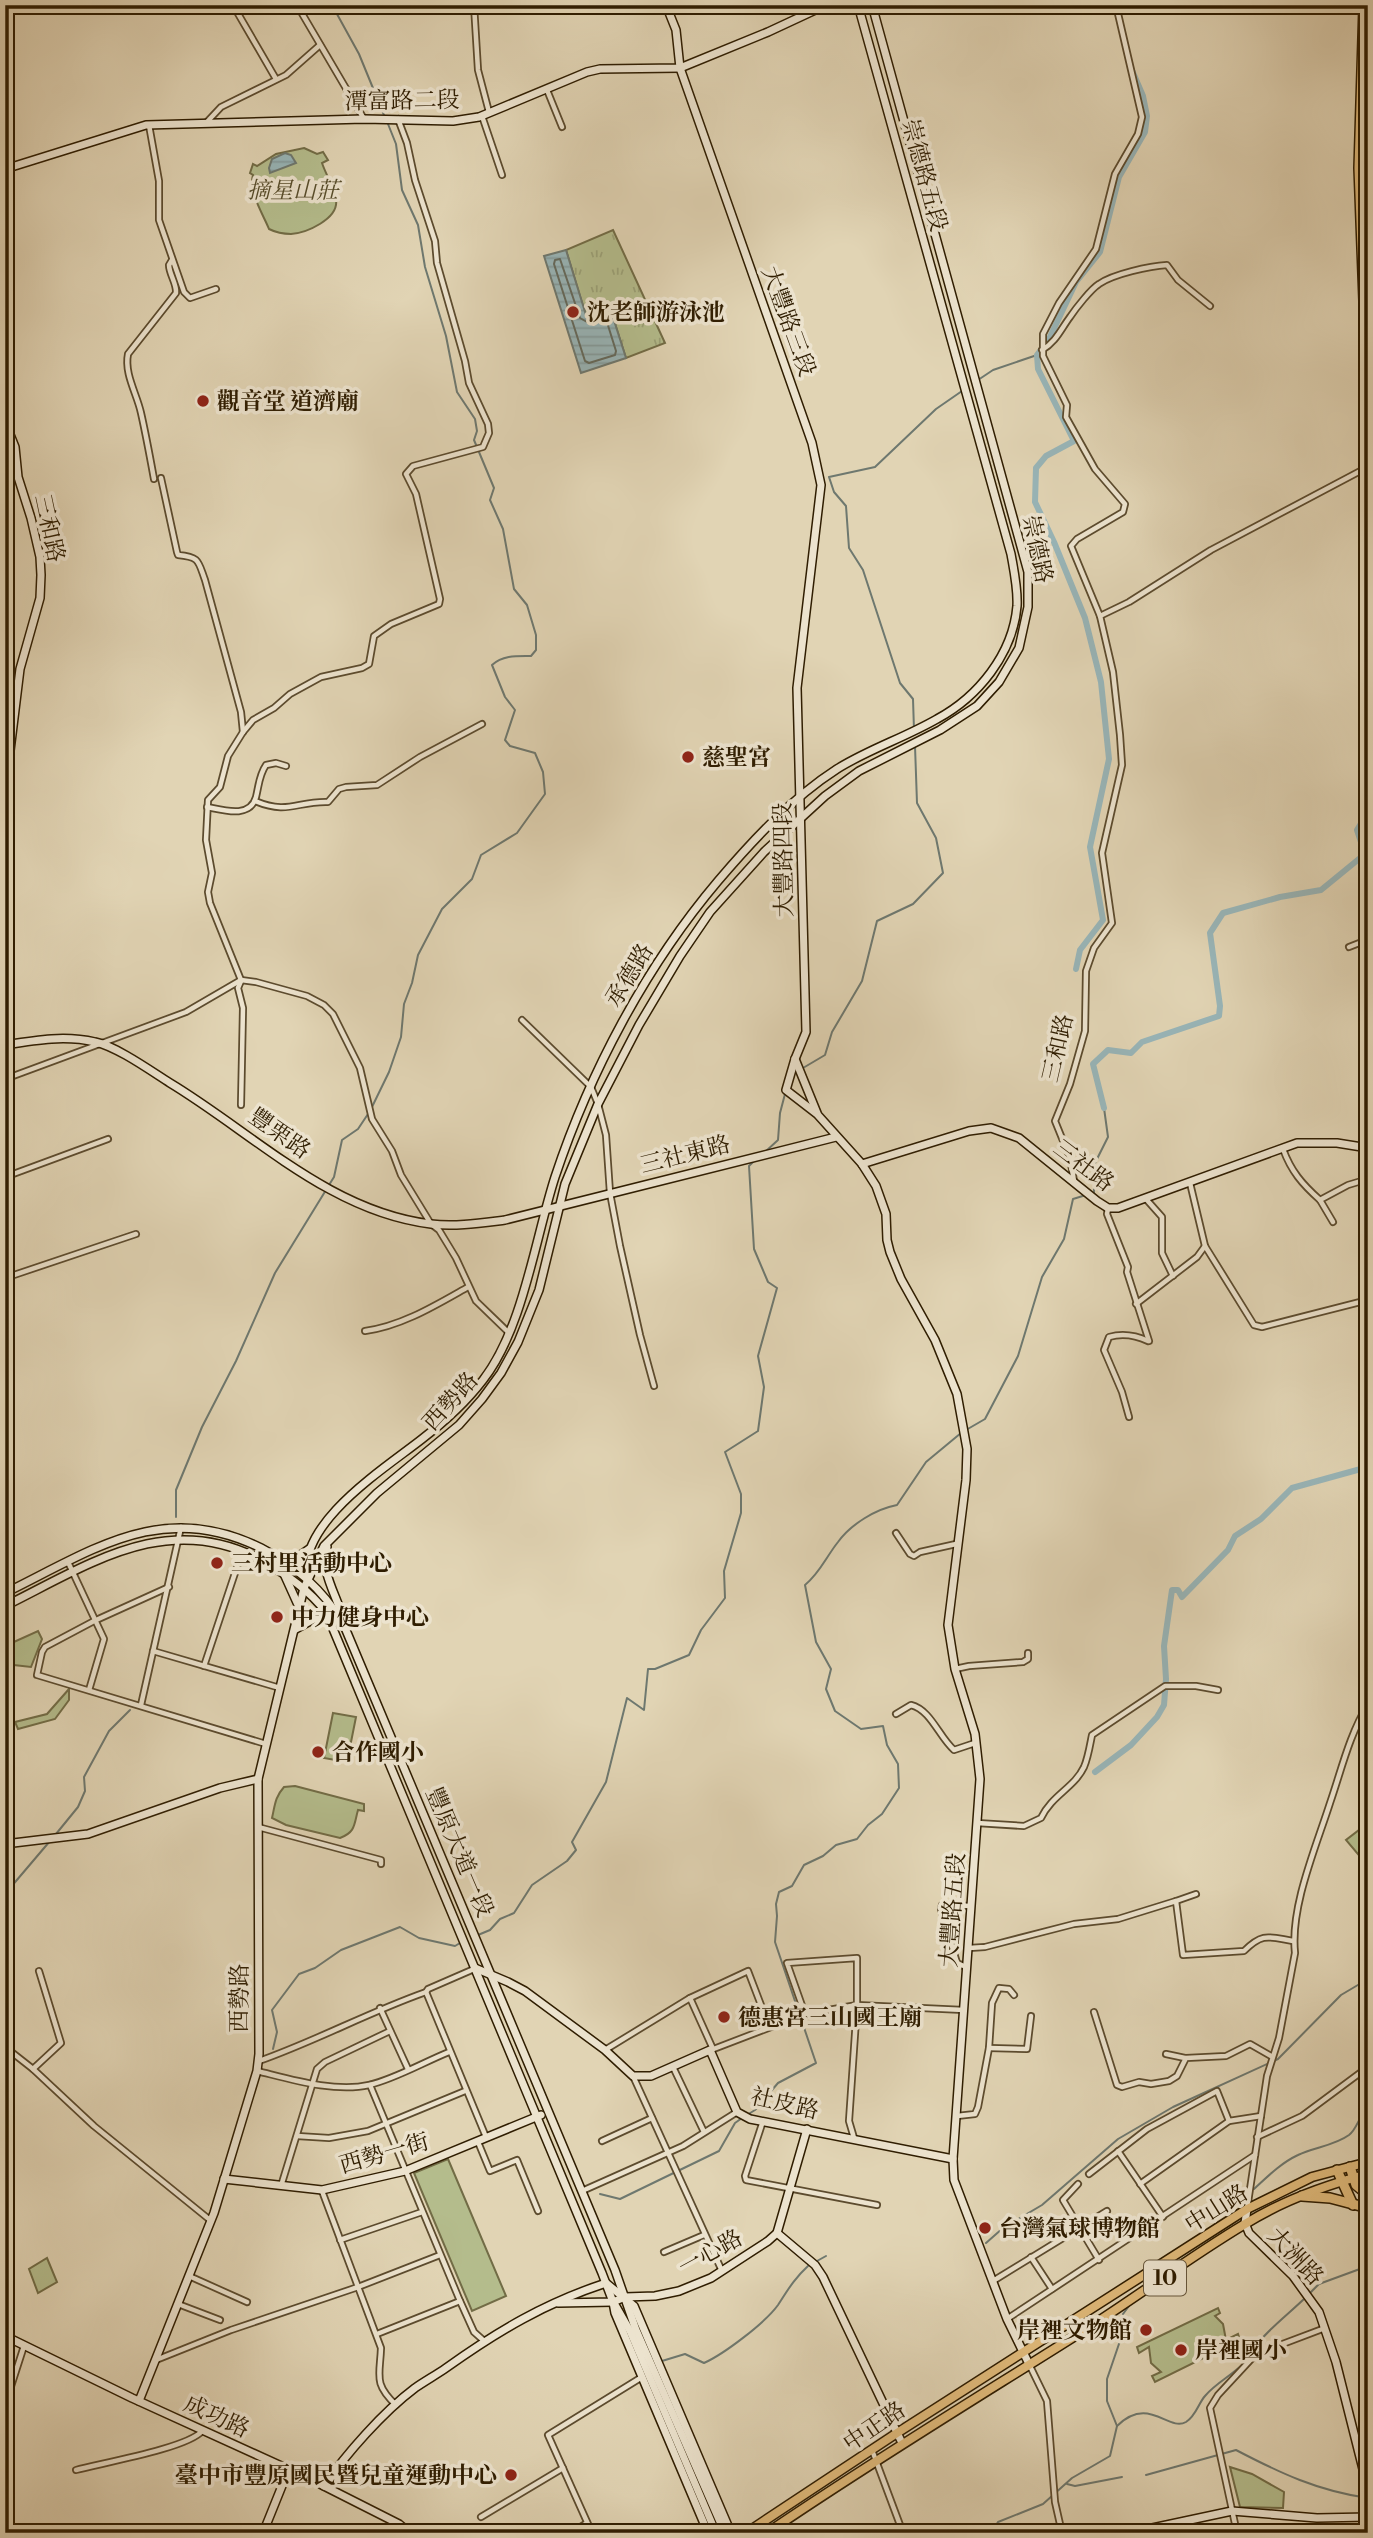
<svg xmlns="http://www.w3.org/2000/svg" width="1373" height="2538" font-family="'Libre Bodoni','Noto Serif TC',serif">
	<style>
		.grass { fill: url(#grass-tufts); stroke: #726c46; stroke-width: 2 }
		.park { fill: #b4bc8c; stroke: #726c46; stroke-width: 2 }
		.water { fill: url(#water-rules); stroke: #6e786f; stroke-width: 2 }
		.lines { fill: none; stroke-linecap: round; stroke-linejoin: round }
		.shore { stroke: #64695c; stroke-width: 2 }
		.stream { stroke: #6e786f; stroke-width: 2 }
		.canal { stroke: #98b5b8; stroke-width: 6 }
		.street-casing { stroke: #5c4b2e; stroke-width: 8 }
		.secondary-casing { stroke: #2f1d01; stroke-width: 10 }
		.primary-casing { stroke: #2f1d01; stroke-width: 11 }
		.highway-casing { stroke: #2f1d01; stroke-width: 12 }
		.street { stroke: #ece3ce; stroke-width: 4.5 }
		.secondary { stroke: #ece3ce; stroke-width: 7 }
		.primary { stroke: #e0ba7a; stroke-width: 8 }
		.highway { stroke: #e0ba7a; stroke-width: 9 }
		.poi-dot { fill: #8f2418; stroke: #ece3ce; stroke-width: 2.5 }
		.labels { text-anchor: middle; stroke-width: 7; stroke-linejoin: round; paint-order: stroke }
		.shield { fill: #ece3ce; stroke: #68583e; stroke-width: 2 }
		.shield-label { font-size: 21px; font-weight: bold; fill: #2f1d01 }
		.street-label { font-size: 23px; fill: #2f1d01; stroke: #ece3ce }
		.park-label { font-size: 23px; font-style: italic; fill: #574d2b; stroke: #ece3ce }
		.poi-label { font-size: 23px; font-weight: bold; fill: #2f1d01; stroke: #ece3ce; text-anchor: start }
	</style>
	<defs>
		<pattern id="grass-tufts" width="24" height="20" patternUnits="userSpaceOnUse" patternTransform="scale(1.75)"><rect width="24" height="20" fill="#b4bc8c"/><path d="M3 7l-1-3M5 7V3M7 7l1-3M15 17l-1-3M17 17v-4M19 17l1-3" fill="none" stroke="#9ba177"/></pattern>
		<pattern id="water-rules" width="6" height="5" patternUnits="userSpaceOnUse" patternTransform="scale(1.75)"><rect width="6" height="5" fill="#98b5b8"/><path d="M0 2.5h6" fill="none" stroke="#839b9c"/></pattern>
	</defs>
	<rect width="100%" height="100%" fill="#e1d4b4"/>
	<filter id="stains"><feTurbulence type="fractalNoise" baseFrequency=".00286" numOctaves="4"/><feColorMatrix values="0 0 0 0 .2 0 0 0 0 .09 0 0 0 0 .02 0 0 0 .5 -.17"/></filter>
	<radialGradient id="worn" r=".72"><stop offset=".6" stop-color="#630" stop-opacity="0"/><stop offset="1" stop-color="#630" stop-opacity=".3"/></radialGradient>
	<g class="grass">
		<path d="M613,230L665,343L626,358L610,308L586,316L566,250Z"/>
		<path d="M1359,1830L1368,1835V1866L1346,1840Z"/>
	</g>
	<g class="park">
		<path d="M304,148L317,154L323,152L328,160L322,163C326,175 335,189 336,200C339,219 306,233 291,234C283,234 275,232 269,229C263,214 248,191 253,175L250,173L253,164L257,166L276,154Z"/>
		<path d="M38,1631L42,1639L31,1667L5,1664V1646Z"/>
		<path d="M69,1689V1700L55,1719L18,1729L15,1722L47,1714Z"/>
		<path d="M333,1713L356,1717L347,1762L324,1758Z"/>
		<path d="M295,1786L364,1804V1811L358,1810C354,1824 356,1832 340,1838L286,1825L272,1818C275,1805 275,1797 284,1787Z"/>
		<path d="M448,2159L506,2296L472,2311L414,2173Z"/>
		<path d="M47,2258L57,2282L38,2293L29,2269Z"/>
		<path d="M1218,2308L1220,2313L1215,2316L1223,2324L1226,2340L1238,2334L1240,2340L1155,2382L1152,2376L1161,2372L1151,2363L1149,2347L1139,2353L1137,2347Z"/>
		<path d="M1230,2467L1252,2474L1284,2492L1283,2508L1240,2507Z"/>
	</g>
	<g class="water">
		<path d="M285,153L291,155L296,163L270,173L269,168L272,159Z"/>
		<path d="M566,250L586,315L610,308L626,358L581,373L544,256Z"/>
	</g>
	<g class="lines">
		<path class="shore" d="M560,259L580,318L587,322L606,319L616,351L615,355L589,363L585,361L554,264L555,260Z"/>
		<g class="stream">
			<path d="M332,5L359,54L384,115"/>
			<path d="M978,380L993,370L1037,355"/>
			<path d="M5,445L8,456L5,458"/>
			<path d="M914,730L913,699L900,683L863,570L849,548L846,506L834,492L829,477L875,467L936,409L962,391"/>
			<path d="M803,1068L825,1055L832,1032L862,981L877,921L913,904L943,873L936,838L917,803L915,746"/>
			<path d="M371,1109L389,1072L401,1037L404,1004L412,983L418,955L442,909L472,879L481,855L517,833L545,794L543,772L535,753L510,746L505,740L515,710L505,697L492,665C503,655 517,656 531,656L536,650V635L527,605L514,589L503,529L490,500L494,488L474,440L477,431L475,419L457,392L446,336L425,267L418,225L402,190L396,144L388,124"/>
			<path d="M765,1152L778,1140L780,1113L785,1094"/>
			<path d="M329,1185L334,1177L342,1140L358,1129L368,1114"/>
			<path d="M1091,1193H1094V1165L1108,1137L1104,1108"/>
			<path d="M966,1430L985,1419L1018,1356L1042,1277L1064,1239L1073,1199L1086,1195"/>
			<path d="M176,1517V1490L202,1427L236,1361L275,1273L326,1190"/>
			<path d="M56,1834L78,1807L85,1791L84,1777L109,1731L130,1710"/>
			<path d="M5,1894L50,1841"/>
			<path d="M478,1935L490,1930L500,1919L514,1913L532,1885L567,1861L576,1850L572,1842L606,1782L627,1698L644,1710L648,1669H655L689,1655L701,1630L725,1598L724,1571L741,1513V1494L725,1452L758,1431L764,1387L758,1356L777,1288L768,1282L754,1249L749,1166L755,1160"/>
			<path d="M273,2049L277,2032L272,2010L299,1974L315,1968L341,1950L400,1927L419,1938L455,1946L460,1943"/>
			<path d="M747,2115L755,2110L778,2083L816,2063L775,1942L777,1916L776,1904L779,1892L792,1886L804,1865L823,1856L836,1845L857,1839L868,1825L882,1814L899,1788L898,1764L887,1745L883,1726L861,1729L835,1711L826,1689L831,1669L816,1642L805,1585C820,1573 826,1557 838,1542C851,1524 876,1509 897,1505L926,1462L961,1433"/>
			<path d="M1254,2189C1268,2176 1281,2163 1298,2155C1314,2147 1334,2146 1349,2135C1358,2128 1358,2116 1368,2109"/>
			<path d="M600,2194L620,2199L719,2151L735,2123L742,2118"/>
			<path d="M986,2243L1003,2228L1042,2205L1118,2139L1173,2107L1278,2059L1341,1995L1368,1979"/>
			<path d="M817,2261L826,2256"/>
			<path d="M1310,2293L1319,2284L1368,2266"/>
			<path d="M662,2361L685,2354L704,2363C724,2354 765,2323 778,2305C789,2288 794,2279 809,2265"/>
			<path d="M1117,2426C1149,2395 1168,2432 1186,2422C1196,2416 1198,2404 1205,2396C1216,2383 1231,2376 1243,2364C1249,2358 1253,2349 1259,2342C1272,2326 1291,2312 1306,2297"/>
			<path d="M1146,2475L1236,2450C1280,2473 1318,2491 1368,2498"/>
			<path d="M1067,2484L1075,2486L1122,2477"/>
			<path d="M991,2533L998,2522L1043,2504L1072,2478L1110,2456L1117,2426L1107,2401V2379L1121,2338L1123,2314L1129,2306"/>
		</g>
		<g class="canal">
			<path d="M1076,969L1080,950L1103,920L1090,847L1109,759L1101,682L1085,618L1054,542L1035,502L1036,468L1046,456L1074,441L1038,369L1037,355L1049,339L1076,282L1100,252L1119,177L1145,132L1147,116L1143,96L1131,68"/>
			<path d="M1104,1108L1093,1064L1108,1050L1131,1053L1142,1042L1219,1016L1220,1006L1210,933L1223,913L1280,897L1321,890L1365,854L1357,830L1368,812"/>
			<path d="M1095,1772L1131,1745L1157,1717L1164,1705L1166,1679L1164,1646L1172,1590H1178L1182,1597L1228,1550L1235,1536L1261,1519L1292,1488L1368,1467"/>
		</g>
		<defs>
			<g id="street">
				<path d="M233,5L276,79"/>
				<path d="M297,5L364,119"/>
				<path d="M474,5L478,70L489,112"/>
				<path d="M565,8L573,5"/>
				<path d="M547,90L562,127"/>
				<path d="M482,116L502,175"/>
				<path d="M206,123L221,107L286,75L320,45"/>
				<path d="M149,125L159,181V220L184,292L190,298L216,289"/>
				<path d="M1042,350C1056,342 1061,329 1070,317C1076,308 1091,289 1099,284C1113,274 1150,266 1167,265L1178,280L1210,306"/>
				<path d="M161,478L177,552L178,555C200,557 198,561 205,580L241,712L243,732"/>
				<path d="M154,479C150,457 146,435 141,413C137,394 124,374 128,354L176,293C177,284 169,274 169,265L172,260"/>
				<path d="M1100,616L1129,602L1211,550L1366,468"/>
				<path d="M255,801C289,815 296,801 328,802L339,789L346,787L377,785L420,757L482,724"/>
				<path d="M207,807C223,810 250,819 256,797C259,785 259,775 266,765L276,763L286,766"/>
				<path d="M1368,919L1365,920L1368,945"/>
				<path d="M1349,947L1367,940"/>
				<path d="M241,980L210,903L208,892L212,873L206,840L208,800L220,787L228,756L243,732L253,720L274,708L290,694L321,677L362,668L369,664L374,636L391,624L439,604L440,599L416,494L406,474L413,466L483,447L489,433L488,424L469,383L465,361L437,263L435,241L415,180L407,143L398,119"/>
				<path d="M241,981L238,988L243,1008L241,1105"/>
				<path d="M522,1020L591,1087L598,1104L606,1135L610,1193L620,1246L640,1335L654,1386"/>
				<path d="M5,1079L186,1012L241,980L256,982L307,996L324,1005L333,1014L360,1068L372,1119L392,1151L401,1175L431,1224L439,1230L456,1258L476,1301L508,1332"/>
				<path d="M1283,1149C1291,1171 1302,1184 1320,1200"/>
				<path d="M5,1177L108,1139"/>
				<path d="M1074,1181L1070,1158L1055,1121L1070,1084L1085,1031L1086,971L1094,948L1112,923L1102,853L1122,765L1120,735L1113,672L1100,616L1071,546L1077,539L1123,512L1125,504L1095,469L1066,417L1067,405L1043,356V334L1059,303L1096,249L1115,174L1138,134L1142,117L1116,5"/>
				<path d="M1190,1183L1205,1246L1254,1325L1262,1327L1368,1300"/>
				<path d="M1146,1199L1162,1217V1253L1173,1276"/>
				<path d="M1108,1208L1107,1214L1128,1267L1127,1272L1149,1341"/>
				<path d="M1333,1222L1320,1200L1348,1185L1368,1179"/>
				<path d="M5,1278L136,1234"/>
				<path d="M1136,1304L1197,1257L1205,1246"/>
				<path d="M365,1331C402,1326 436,1305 468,1287"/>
				<path d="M1129,1417L1122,1392L1104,1350L1109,1337C1123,1333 1135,1335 1148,1341"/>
				<path d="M896,1533L910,1554L914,1556L920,1552L956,1544"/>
				<path d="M68,1562L104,1639L89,1690"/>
				<path d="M169,1587L94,1621L45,1647L42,1652L37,1675L266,1744"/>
				<path d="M153,1651L280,1688"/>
				<path d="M204,1666L242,1552"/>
				<path d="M955,1669L969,1666L1023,1662L1028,1659V1653"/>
				<path d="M141,1705L181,1527"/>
				<path d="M896,1714L911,1705C931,1710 939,1737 954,1750L975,1743"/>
				<path d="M977,1823L1024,1826L1041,1818C1052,1795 1074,1788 1084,1767C1088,1758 1090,1745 1092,1735L1165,1686H1196L1218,1690"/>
				<path d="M258,1827L381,1860V1864"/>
				<path d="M1176,1901L1196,1894"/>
				<path d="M969,1948L985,1947L1074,1924L1118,1919L1176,1901L1183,1955L1244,1951C1263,1932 1269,1937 1293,1941"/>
				<path d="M966,1967L957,1963L941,1909L942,1905L971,1906"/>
				<path d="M426,1992L486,2137"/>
				<path d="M690,1998L713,2049"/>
				<path d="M380,2008L408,2069"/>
				<path d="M1094,2012L1117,2085L1122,2087L1139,2082L1151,2084L1169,2081L1177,2076L1186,2058L1226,2056L1250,2044L1271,2056"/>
				<path d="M805,2014L787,1963L857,1958V2005L849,2121L854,2138"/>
				<path d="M5,2047L33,2069L94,2126L210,2220"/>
				<path d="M989,2048L1027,2049L1031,2016"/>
				<path d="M605,2050L690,1998L748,1971L769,2026"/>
				<path d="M711,2050L805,2014L857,2005L964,2010"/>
				<path d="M1166,2054L1185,2058"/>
				<path d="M259,2061C316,2041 369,2012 426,1992L428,1989L474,1969"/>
				<path d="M673,2067L704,2132"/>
				<path d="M33,2069L61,2043L39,1971"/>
				<path d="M257,2071C290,2079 335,2093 369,2085C395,2079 424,2062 449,2052"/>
				<path d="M633,2076L722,2271"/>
				<path d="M370,2085L460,2301L474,2332L483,2340"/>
				<path d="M957,2116L975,2114L978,2107L989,2048L992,2003L999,1988L1009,1989L1014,1995"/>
				<path d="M763,2121L745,2176L746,2180L877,2205"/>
				<path d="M297,2136L329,2138L368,2131L465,2091"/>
				<path d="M1257,2137L1302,2116L1368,2067"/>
				<path d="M602,2141L652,2118"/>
				<path d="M478,2142L490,2171L517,2160L538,2211"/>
				<path d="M1118,2151L1163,2217"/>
				<path d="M1089,2174L1147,2129L1217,2091L1229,2121"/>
				<path d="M1078,2184L1063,2200L1099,2260"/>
				<path d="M1140,2184L1229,2121L1261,2116"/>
				<path d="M281,2186L317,2069L325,2062L390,2031"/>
				<path d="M322,2191L381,2348C380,2376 373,2383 396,2405"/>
				<path d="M582,2191L683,2146L737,2112"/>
				<path d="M1247,2209L1267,2076L1279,2038L1295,1953C1290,1907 1316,1847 1330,1803C1342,1768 1349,1736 1368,1704"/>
				<path d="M340,2240L422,2212"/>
				<path d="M664,2252L704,2235"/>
				<path d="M1031,2257L1052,2289"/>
				<path d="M189,2276L247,2302"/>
				<path d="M993,2281L1107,2211"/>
				<path d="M178,2304L220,2320"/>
				<path d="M1007,2319L1255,2155"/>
				<path d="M377,2334L460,2301"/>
				<path d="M156,2360L231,2330L358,2287L440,2255"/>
				<path d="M1029,2364L1047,2401L1055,2502L1062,2533"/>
				<path d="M5,2405L24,2346"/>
				<path d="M872,2450L903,2533"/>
				<path d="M76,2470C102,2463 188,2448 202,2431"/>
				<path d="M481,2517L563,2468"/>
				<path d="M571,2533L587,2523"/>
				<path d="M592,2533L548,2435L642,2377"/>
				<path d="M1237,2533L1210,2408L1218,2395L1256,2354L1325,2328"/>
			</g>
			<g id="secondary">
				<path d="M666,5L676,30L680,68L812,443L821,485L797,688L806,1032L795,1059L786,1090L817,1114L862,1164L876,1186L886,1214L887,1240L890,1252L901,1279L935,1340L957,1394L967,1449L966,1480L948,1625L955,1669L975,1734L980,1779L953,2159L954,2180L1007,2319L1029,2364"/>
				<path d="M5,169L146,125L364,119L453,121L479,117L587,72L600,69L680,68L768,32L826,5"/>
				<path d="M5,422L15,447L18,477L31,518L40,557L41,575L40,598L20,669L7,775L5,852"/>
				<path d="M5,1045C36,1040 65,1035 95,1042C116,1046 151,1071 170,1083C253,1133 330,1212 431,1224C455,1227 481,1223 505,1220L836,1137"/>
				<path d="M795,1059L817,1113"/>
				<path d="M862,1164L969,1131L991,1128L1019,1138L1097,1201L1108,1208H1118L1297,1143H1337L1368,1148"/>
				<path d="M327,1547C320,1571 335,1592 342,1615"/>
				<path d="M284,1560L299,1556L309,1549"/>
				<path d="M285,1576L299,1607"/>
				<path d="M307,1579C297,1523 384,1469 422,1439C443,1423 467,1401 483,1380C523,1329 535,1239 555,1177C590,1072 646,966 718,881C753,840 792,798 837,769C869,749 904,738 937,719C978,697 1013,654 1017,606C1018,589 1014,571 1011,554L858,5"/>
				<path d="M5,1593C93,1550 162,1499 261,1548C296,1566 322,1589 343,1623L615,2270L636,2330L725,2533"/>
				<path d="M5,1606C90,1564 170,1508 265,1562C288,1576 309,1590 326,1612L602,2273L613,2302L615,2313L708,2533"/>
				<path d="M296,1629L314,1619L330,1620"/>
				<path d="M5,1844L88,1834L220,1788L258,1779"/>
				<path d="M475,1968L508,1982L525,1991L605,2050L633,2076H651L710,2050L737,2112L750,2119L953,2159"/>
				<path d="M224,2179L322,2190L405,2171L541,2115"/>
				<path d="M1247,2209L1245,2223L1249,2233L1293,2276L1319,2312L1336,2362L1368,2489"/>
				<path d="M777,2233L815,2265L823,2277L902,2443"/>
				<path d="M558,2303L613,2302L625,2297L655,2296L679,2291L711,2278L768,2241L777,2233L807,2129"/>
				<path d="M614,2303L630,2331L716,2533"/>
				<path d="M5,2336L132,2398L312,2480L399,2524L410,2533"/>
				<path d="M139,2401L214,2213L257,2071L259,2054L258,1779L304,1588L324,1546L377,1493L459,1425L482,1399L501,1373L518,1342L539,1290L565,1184L598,1104L639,1025L680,956L710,912L764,852L825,796L859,771L940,730L977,706L999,682L1019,648L1028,607V572L872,5"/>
				<path d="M324,2486C346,2454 383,2412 415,2388C425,2381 436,2375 446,2368C498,2331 545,2303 606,2283L634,2306L731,2533"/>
				<path d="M263,2533L288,2471"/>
				<path d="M1129,2533L1232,2511L1317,2518L1368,2517"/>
			</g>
			<g id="primary">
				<path d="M746,2533L897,2433L1247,2209L1312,2177L1368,2162"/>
				<path d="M767,2533C874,2460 985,2393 1094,2324C1145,2291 1193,2255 1245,2224C1282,2201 1326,2185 1368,2174"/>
			</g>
			<g id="highway">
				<path d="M1364,5L1359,168L1368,407"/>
				<path d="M1350,2167L1356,2185L1368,2195"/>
				<path d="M1337,2170L1353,2205"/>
				<path d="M1302,2196L1330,2198L1368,2208"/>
			</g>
		</defs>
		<use href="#street" class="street-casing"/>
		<use href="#secondary" class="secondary-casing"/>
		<use href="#primary" class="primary-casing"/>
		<use href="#highway" class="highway-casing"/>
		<use href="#street" class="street"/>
		<use href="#secondary" class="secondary"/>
		<use href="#primary" class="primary"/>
		<use href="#highway" class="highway"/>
	</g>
	<g class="poi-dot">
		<circle cx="573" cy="312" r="7"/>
		<circle cx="203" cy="401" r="7"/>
		<circle cx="688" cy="757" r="7"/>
		<circle cx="217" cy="1563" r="7"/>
		<circle cx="277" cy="1617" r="7"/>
		<circle cx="318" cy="1752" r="7"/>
		<circle cx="724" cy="2017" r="7"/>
		<circle cx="985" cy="2228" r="7"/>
		<circle cx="1146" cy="2330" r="7"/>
		<circle cx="1181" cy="2350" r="7"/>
		<circle cx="511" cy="2475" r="7"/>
	</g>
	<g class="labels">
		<rect class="shield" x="1144" y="2260.5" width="42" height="35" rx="5"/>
		<g class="shield-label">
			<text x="1165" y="2285">10</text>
		</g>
		<g class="street-label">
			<text transform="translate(402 100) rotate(-1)" y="8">潭富路二段</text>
			<text transform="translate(925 175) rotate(75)" y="8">崇德路五段</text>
			<text transform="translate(789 321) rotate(70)" y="8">大豐路三段</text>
			<text transform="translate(50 528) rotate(78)" y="8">三和路</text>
			<text transform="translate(1038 549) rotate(78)" y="8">崇德路</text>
			<text transform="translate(783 860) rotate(-91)" y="8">大豐路四段</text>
			<text transform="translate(629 975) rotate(-59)" y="8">承德路</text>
			<text transform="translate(1057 1048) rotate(-77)" y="8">三和路</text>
			<text transform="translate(280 1133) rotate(35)" y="8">豐栗路</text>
			<text transform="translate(685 1154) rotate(-14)" y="8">三社東路</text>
			<text transform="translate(1084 1165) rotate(37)" y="8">三社路</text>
			<text transform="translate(450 1401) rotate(-48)" y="8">西勢路</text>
			<text transform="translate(460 1852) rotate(67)" y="8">豐原大道一段</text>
			<text transform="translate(952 1910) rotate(-86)" y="8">大豐路五段</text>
			<text transform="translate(239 1998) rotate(-90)" y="8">西勢路</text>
			<text transform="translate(785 2103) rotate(13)" y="8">社皮路</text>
			<text transform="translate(384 2153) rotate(-16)" y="8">西勢一街</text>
			<text transform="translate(1216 2208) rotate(-32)" y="8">中山路</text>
			<text transform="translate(710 2252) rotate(-29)" y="8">一心路</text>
			<text transform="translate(1296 2256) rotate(47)" y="8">大洲路</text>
			<text transform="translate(217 2416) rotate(25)" y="8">成功路</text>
			<text transform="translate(874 2426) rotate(-34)" y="8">中正路</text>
		</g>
		<g class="park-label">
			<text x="293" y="198">摘星山莊</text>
		</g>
		<g class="poi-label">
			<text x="587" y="320">沈老師游泳池</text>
			<text x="217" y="409">觀音堂 道濟廟</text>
			<text x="702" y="765">慈聖宮</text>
			<text x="231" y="1571">三村里活動中心</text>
			<text x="291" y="1625">中力健身中心</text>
			<text x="332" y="1760">合作國小</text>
			<text x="738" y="2025">德惠宮三山國王廟</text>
			<text x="999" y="2236">台灣氣球博物館</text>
			<text x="1132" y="2338" text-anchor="end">岸裡文物館</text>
			<text x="1195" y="2358">岸裡國小</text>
			<text x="497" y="2483" text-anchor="end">臺中市豐原國民暨兒童運動中心</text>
		</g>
	</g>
	<rect width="1373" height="2538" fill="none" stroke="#e1d4b4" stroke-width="28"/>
	<rect x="7" y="7" width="1359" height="2524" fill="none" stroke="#2f1d01" stroke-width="3.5"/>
	<rect x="14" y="14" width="1345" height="2510" fill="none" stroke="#2f1d01" stroke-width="2"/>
	<rect width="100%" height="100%" filter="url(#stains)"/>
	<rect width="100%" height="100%" fill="url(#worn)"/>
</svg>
